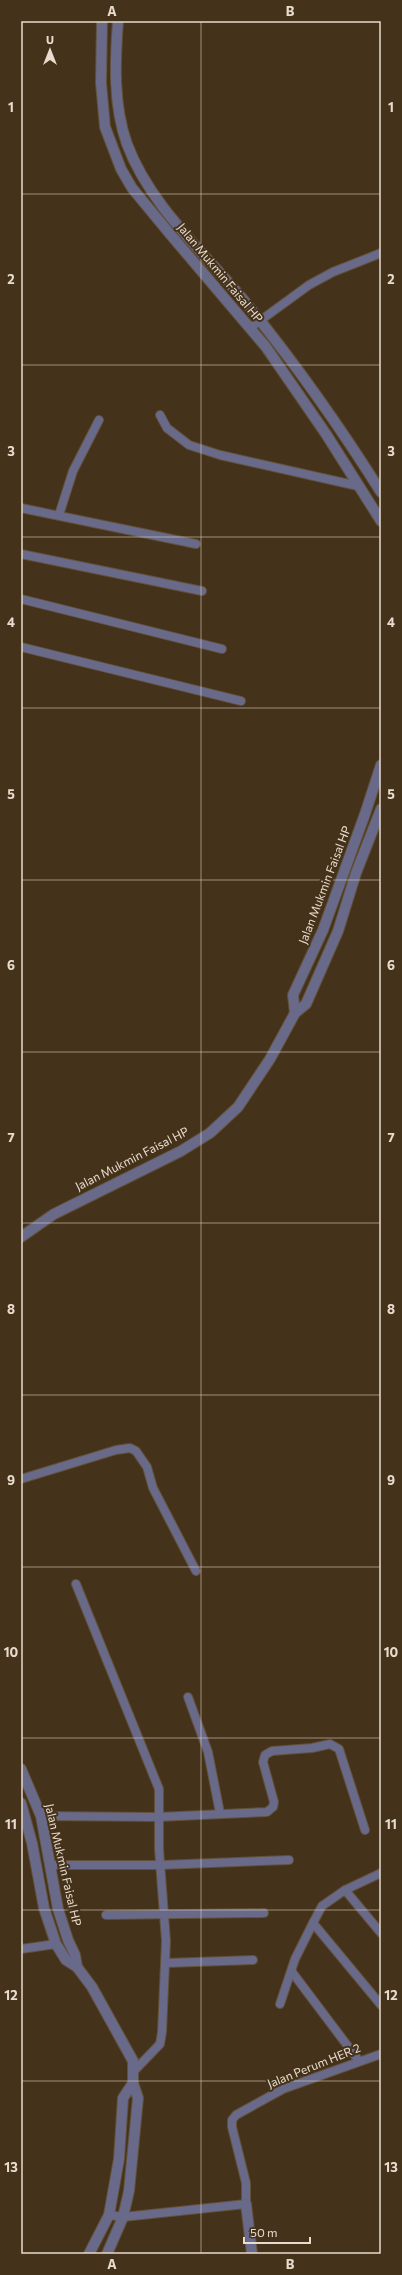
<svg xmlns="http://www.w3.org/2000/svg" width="402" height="2275" font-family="Commissioner,sans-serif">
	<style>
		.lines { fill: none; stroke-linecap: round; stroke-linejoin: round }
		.minor-casing { stroke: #62513a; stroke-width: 10 }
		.tertiary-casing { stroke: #62513a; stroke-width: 12 }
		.minor { stroke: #696989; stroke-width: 8 }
		.tertiary { stroke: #696989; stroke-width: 10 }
		.grid { fill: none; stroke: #e8dcce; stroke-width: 1; stroke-opacity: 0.55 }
		.labels { text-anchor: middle; stroke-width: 4; stroke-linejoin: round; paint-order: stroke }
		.street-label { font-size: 12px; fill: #e8dcce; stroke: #45321a }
		.neatline { fill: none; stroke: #e8dcce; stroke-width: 1.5 }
		.grid-label { font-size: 13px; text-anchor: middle; font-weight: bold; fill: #e8dcce }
	</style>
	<rect width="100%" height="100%" fill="#45321a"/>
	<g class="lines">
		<defs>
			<g id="minor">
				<path d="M250,328L309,285L333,272L381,253"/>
				<path d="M160,415L167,428L189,445L220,455L358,486"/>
				<path d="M21,508L196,544"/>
				<path d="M59,515L73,471L99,420"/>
				<path d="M21,554L202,591"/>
				<path d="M21,599L222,649"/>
				<path d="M21,647L241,701"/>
				<path d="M21,1479L116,1450L130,1448L136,1451L147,1467L153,1488L196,1571"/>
				<path d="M76,1584L159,1789V1849L166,1941L162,2032L160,2044L134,2071"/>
				<path d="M188,1697L208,1752L220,1813"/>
				<path d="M41,1816L158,1817L267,1812L273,1807L274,1802L263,1762L265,1755L272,1751L312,1748L330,1744L339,1749L365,1830"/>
				<path d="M50,1865H161L289,1860"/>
				<path d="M381,1873L345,1890L381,1933"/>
				<path d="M106,1915L264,1913"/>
				<path d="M313,1923L322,1906L345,1890"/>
				<path d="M21,1949L56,1944"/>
				<path d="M166,1963L253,1960"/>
				<path d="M292,1972L359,2061"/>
				<path d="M280,2004L295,1959L313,1923L381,2005"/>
				<path d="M109,2215L123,2217L246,2204V2183L232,2127V2120L236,2115L283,2089L381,2054"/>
			</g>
			<g id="tertiary">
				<path d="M102,21L101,83L105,127L121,169L132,188L170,234L266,347L326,434L381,521"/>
				<path d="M118,21C115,61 113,105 127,144C150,206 205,253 246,303C295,363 340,427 381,492"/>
				<path d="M295,1013L293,995L323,930L365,814L381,765"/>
				<path d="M21,1237L54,1214L181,1151L210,1133L238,1107L270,1059L295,1013L306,1004L338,931L356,873L381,809"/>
				<path d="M21,1769L41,1816L58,1909L68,1940L75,1955L77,1967"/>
				<path d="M21,1803L32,1843L44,1908L56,1944L66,1960L77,1967L92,1987L133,2061V2083L138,2098L129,2191L123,2217L107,2254"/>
				<path d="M246,2204L252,2254"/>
				<path d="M89,2254L109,2215L119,2159L123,2098L133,2083"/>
			</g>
		</defs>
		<use href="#minor" class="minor-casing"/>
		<use href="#tertiary" class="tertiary-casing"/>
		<use href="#minor" class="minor"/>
		<use href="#tertiary" class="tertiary"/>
	</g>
	<path class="grid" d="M201,21V2254M21,194H381M21,365H381M21,537H381M21,708H381M21,880H381M21,1052H381M21,1223H381M21,1395H381M21,1567H381M21,1738H381M21,1910H381M21,2081H381"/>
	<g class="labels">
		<g class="street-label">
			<text transform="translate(220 273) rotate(50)" y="4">Jalan Mukmin Faisal HP</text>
			<text transform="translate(325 885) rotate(-69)" y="4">Jalan Mukmin Faisal HP</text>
			<text transform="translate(132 1159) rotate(-27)" y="4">Jalan Mukmin Faisal HP</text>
			<text transform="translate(63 1865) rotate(77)" y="4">Jalan Mukmin Faisal HP</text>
			<text transform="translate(314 2066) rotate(-22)" y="4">Jalan Perum HER 2</text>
		</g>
	</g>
	<rect width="402" height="2275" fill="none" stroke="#45321a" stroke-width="44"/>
	<g transform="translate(50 50)" stroke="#45321a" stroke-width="3" paint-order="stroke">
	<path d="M0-3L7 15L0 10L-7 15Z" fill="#e8dcce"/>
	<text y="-6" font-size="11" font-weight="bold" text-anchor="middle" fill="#e8dcce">U</text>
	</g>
	<path d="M244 2237v6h66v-6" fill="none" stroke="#e8dcce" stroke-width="2"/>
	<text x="250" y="2237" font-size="12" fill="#e8dcce" stroke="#45321a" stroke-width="3" paint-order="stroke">50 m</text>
	<rect x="22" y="22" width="358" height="2231" class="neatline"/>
	<g class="grid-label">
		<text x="112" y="16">A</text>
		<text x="290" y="16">B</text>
		<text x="11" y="112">1</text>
		<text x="391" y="112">1</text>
		<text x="11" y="284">2</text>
		<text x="391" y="284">2</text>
		<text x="11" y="456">3</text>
		<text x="391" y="456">3</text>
		<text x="11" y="627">4</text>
		<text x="391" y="627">4</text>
		<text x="11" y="799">5</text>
		<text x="391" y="799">5</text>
		<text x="11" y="970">6</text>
		<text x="391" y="970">6</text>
		<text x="11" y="1142">7</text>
		<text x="391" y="1142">7</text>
		<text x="11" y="1314">8</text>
		<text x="391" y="1314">8</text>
		<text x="11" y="1485">9</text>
		<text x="391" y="1485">9</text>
		<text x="11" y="1657">10</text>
		<text x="391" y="1657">10</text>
		<text x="11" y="1829">11</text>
		<text x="391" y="1829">11</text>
		<text x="11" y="2000">12</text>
		<text x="391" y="2000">12</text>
		<text x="11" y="2172">13</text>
		<text x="391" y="2172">13</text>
		<text x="112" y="2269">A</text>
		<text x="290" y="2269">B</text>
	</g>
</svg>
